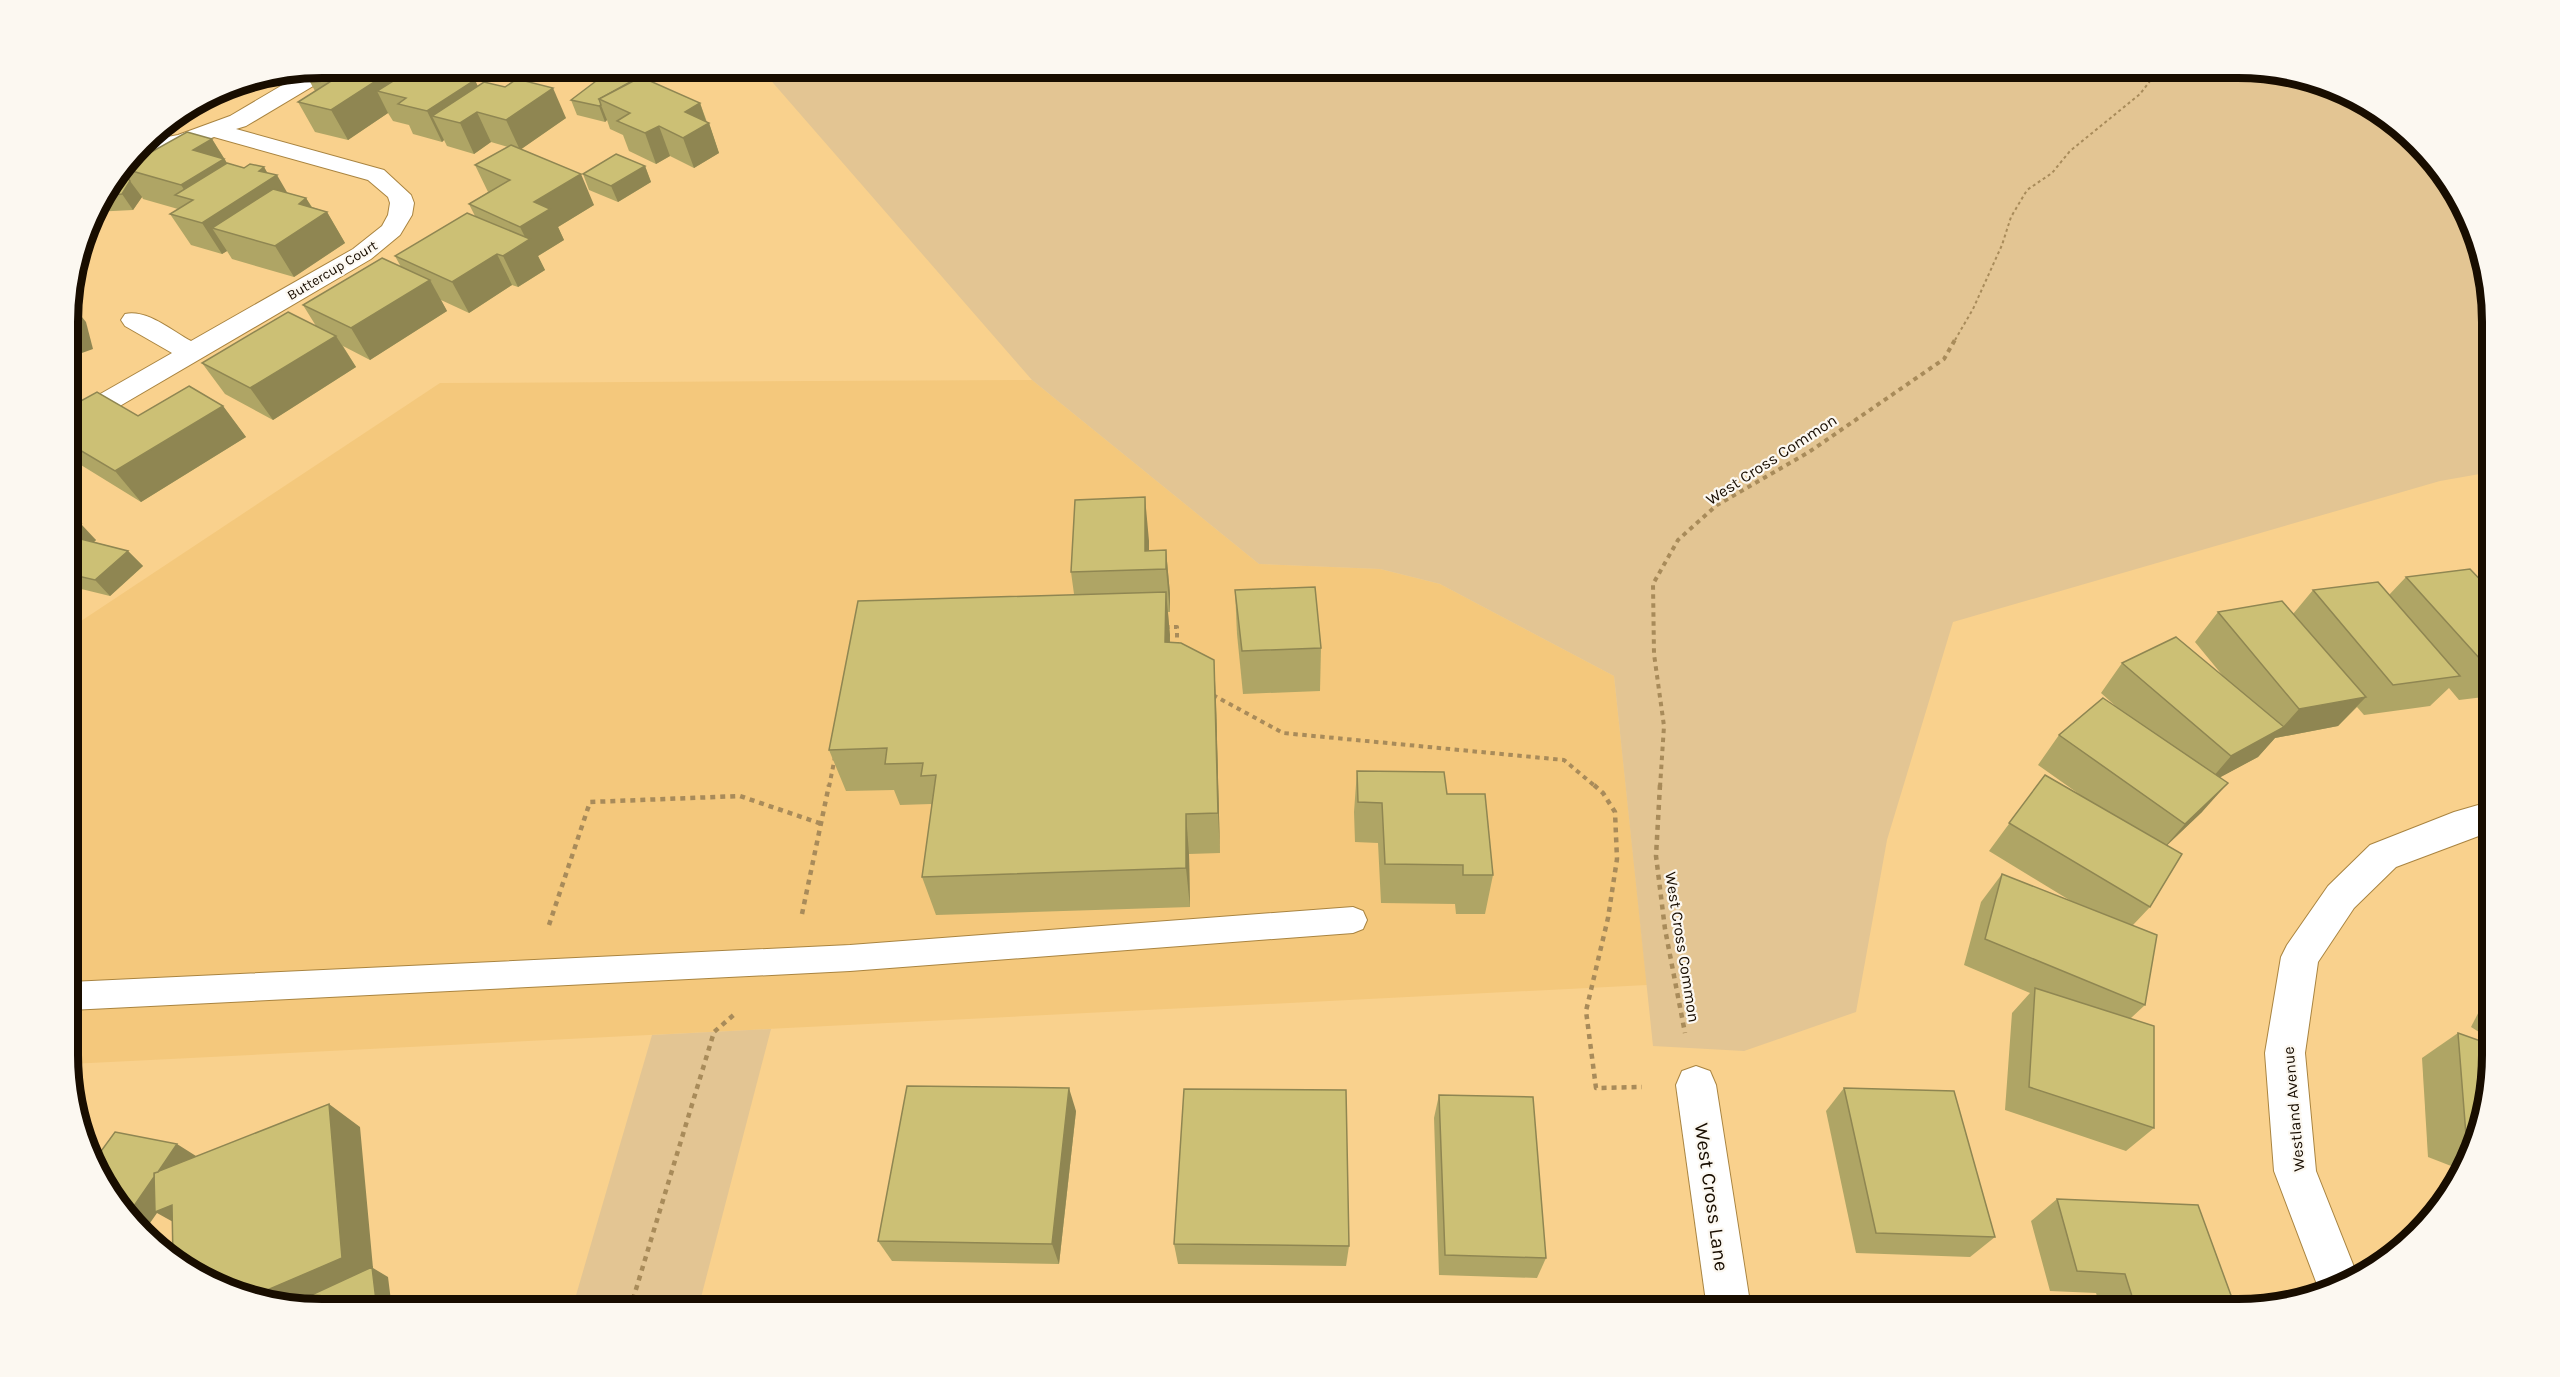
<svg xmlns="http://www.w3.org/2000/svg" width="2560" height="1377" font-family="Karla,sans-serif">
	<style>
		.built { fill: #f4c87c }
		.green { fill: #e3c593 }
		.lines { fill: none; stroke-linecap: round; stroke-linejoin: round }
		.service-casing { stroke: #a98440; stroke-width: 2 }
		.minor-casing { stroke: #a98440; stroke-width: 2 }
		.path-far2 { stroke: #a88b5a; stroke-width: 2; stroke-dasharray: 3 3; stroke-linecap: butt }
		.path-far1 { stroke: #a88b5a; stroke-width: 4; stroke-dasharray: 4.5 4.5; stroke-linecap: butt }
		.path { stroke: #a88b5a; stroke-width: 4.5; stroke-dasharray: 5 5; stroke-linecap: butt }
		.service { fill: #fff; fill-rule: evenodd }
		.minor { fill: #fff; fill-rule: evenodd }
		.wall { fill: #afa565 }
		.shaded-wall { fill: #8f8652 }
		.building { fill: #ccc075; stroke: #8f8652; stroke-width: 1.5 }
		.labels { text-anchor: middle; stroke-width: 4.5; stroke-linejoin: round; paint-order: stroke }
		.far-street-label { font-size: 14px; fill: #180d00; stroke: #fcf8f1 }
		.street-label { font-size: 16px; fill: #180d00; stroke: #fcf8f1 }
		.near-street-label { font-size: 20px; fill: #180d00; stroke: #fcf8f1 }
		.rim { fill: none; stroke: #180d00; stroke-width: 8 }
	</style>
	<rect width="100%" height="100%" fill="#f9d18d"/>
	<path class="built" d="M1032,380L1259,564L1380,569L1440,584L1614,676L1647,985L70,1064L69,629L440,383Z"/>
	<g class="green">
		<path d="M760,68H2238L2351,94L2406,131L2449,180L2490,289L2491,472L2440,481L1953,622L1887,840L1856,1012L1744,1051L1653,1046L1614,676L1440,584L1380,569L1259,564L1032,380Z"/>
		<path d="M771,1029L698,1309H572L652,1035Z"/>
	</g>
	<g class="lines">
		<defs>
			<path id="service" d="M1353,907L1363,911L1367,920L1363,929L1353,933L850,971L70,1010V982L850,945Z"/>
			<g id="minor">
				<path d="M322,68H338L335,73L246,126L236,129L384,170L411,195L414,203L412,215L400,235L371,259L101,417L91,420L81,417L77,411L81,405L172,353L125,326L121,320L125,314C147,309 172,331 191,341L353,249L382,226L388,215L390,203L388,197L368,180L214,137L183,148L136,155L146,141L178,135L230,116L308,70Z"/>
				<path d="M2492,801V831L2396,867L2354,908L2318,962L2305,1053L2316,1171L2358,1277L2321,1295L2274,1171L2265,1053L2281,957L2287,945L2328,886L2370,845L2454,812Z"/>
				<path d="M1696,1066L1710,1071L1716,1085L1751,1309H1707L1676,1085L1682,1071Z"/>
			</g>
		</defs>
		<use href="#service" class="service-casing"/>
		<use href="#minor" class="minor-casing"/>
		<path class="path-far2" d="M1955,340L1973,309L2002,245L2011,217L2027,190L2052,173L2070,151L2140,94L2160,68"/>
		<g class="path-far1">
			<path d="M1165,627H1177V647"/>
			<path d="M1213,695L1283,733L1564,760L1596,787"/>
			<path d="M829,787L835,757"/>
			<path d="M1660,787L1664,726L1654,654L1653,584L1678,540L1717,505L1809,452L1944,359L1956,338"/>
		</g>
		<g class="path">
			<path d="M1594,785L1603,793L1615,812L1617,859L1608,918L1586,1011L1596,1088L1642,1087"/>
			<path d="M1660,785L1656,856L1665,929L1685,1033"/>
			<path d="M802,914L829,785"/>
			<path d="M549,925L590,802L740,796L822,824"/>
			<path d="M630,1309L714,1032L737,1012"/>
		</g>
		<use href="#service" class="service"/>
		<use href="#minor" class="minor"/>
	</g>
	<g class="wall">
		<path d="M322,68L478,86L566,118L521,149L594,205L558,227L564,240L538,256L545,270L518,287L512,285L469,313L441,300L447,311L370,360L343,346L356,367L273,420L225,394L202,363L316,326L303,305L401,267L395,256L475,216L469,204L488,192L475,165L508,147L491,142L474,154L447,146L444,140L442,142L413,134L409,125L393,121L388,113L348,140L315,132L298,102L315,91L304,71Z"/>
		<path d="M604,75L700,103L707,122L709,123L719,153L694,168L670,156L656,164L629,151L623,135L610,129L607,120L605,122L577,115L571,100Z"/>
		<path d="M212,139L227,163L244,168L264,167L267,173L287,193L306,198L312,207L327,212L345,243L294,277L232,259L227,251L222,254L191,245L170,214L178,209L143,199L142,197L133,210L93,212L94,210L123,172H124L123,171L128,165Z"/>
		<path d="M645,166L651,182L618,202L589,190L583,174Z"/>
		<path d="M223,406L246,437L141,502L68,457V408L138,416Z"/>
		<path d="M69,522L96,540L94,542L128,551L143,566L110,596L69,586Z"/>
		<path d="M1149,541V551L1166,550L1170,594V612H1168L1170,642L1216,702L1220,853L1189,854L1190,907L936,915L922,877L932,806L931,804L900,805L894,790L846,791L829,750L1074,594L1071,572Z"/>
		<path d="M2491,574L2492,696L2459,700L2449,688L2430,706L2364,715L2357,707L2338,726L2275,738L2258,757L2220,777L2202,812L2167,845L2150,907L2133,925L2145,1005L2131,1018L2154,1128L2126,1151L2005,1110L2012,1013L2030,993L1964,965L1981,902L2002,874L2071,901L1989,851L2045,775L2079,794L2038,765L2059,735L2120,710L2101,693L2122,663L2223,676L2195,642L2218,612L2293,614L2313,590L2389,595L2406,577L2483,582Z"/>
		<path d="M1235,590L1321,648L1320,691L1243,694L1237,634Z"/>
		<path d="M1357,771L1447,794L1493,875L1485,914H1456L1455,904L1381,903L1378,843L1355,842L1354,812Z"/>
		<path d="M2492,986V1040L2471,1027Z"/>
		<path d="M2458,1033L2492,1055L2466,1168L2464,1171L2428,1157L2422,1058Z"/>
		<path d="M1844,1088L1995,1237L1970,1257L1856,1253L1826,1111Z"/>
		<path d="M1439,1095L1546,1258L1537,1278L1439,1275L1434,1118Z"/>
		<path d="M1076,1111L1059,1264L892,1261L878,1241Z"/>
		<path d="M2057,1199L2236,1309H2101L2096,1293L2050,1291L2031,1221Z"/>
		<path d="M1174,1244L1349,1246L1346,1266L1178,1264Z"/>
	</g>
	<g class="shaded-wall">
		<path d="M396,68H423L406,98L377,91L388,113L348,140L331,110Z"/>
		<path d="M475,80L489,110L477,112L491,142L474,154L460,123L432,116L444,140L442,142L427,111Z"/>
		<path d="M249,82L245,94L205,99L225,87Z"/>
		<path d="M553,88L566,118L520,150L506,120Z"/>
		<path d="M700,103L707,124L709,123L719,153L694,168L683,138L685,112Z"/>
		<path d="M601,105L607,120L605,122L599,106Z"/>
		<path d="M659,126L670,156L656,164L645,133Z"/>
		<path d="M212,139L243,189L193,200L190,199L181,185L193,150Z"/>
		<path d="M645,166L651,182L618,202L611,186Z"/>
		<path d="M264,167L271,179L277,175L295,206L212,228L227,251L222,254L202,223L259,171Z"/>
		<path d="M581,174L594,205L558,227L564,240L538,256L545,270L518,287L503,256L527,241L520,227L534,202Z"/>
		<path d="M130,181L142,197L133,210L122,194Z"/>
		<path d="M306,198L318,218L327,212L345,243L294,277L275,246L299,204Z"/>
		<path d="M497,254L512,285L469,313L452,282Z"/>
		<path d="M430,280L447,311L370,360L351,328Z"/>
		<path d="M69,301L86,322L93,349L68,358V305Z"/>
		<path d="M336,336L356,367L273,420L250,388Z"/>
		<path d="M223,406L246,437L141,502L115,471Z"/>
		<path d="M1145,497L1149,541V570L1145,551Z"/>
		<path d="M81,524L96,540L83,552L69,535Z"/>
		<path d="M1166,550L1170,594V612L1166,569Z"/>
		<path d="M128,551L143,566L110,596L95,580Z"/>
		<path d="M1166,592L1170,635L1169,684L1165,642Z"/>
		<path d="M1214,660L1216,702L1220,853L1218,813Z"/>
		<path d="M2366,697L2338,726L2275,738L2258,757L2206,785L2231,756L2281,729L2299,709Z"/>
		<path d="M2228,783L2202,812L2160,852L2185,824Z"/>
		<path d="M1186,814L1189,854L1190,907L1186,868Z"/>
		<path d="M1069,1088L1076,1111L1059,1264L1052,1244Z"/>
		<path d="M329,1104L360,1127L373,1268L388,1277L392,1309L309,1306L258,1294Z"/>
		<path d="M177,1144L196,1156L172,1205L193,1233L157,1213L143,1233L127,1216Z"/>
	</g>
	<g class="building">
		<path d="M322,68H396L331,110L298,102L336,78L306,71Z"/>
		<path d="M414,68H423L475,80L427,111L398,104L406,98L377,91Z"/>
		<path d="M604,75L632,81L599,99L601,105L599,106L571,100Z"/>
		<path d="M641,77L700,103L685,112L709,123L683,138L659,126L645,133L617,121L630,113L599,99Z"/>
		<path d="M517,79L553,88L506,120L477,112L460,123L432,116L484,82L505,87Z"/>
		<path d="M187,132L212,139L193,150L224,159L181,185L125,169L128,165Z"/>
		<path d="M511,145L581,174L534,202L550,209L520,227L469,204L510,180L475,165Z"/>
		<path d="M616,154L645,166L611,186L583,174Z"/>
		<path d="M227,163L244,168L250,164L264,167L259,171L277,175L202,223L170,214L193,200L175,195Z"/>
		<path d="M123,172H124L130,181L122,194L105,195Z"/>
		<path d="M273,189L306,198L299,204L327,212L275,246L212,228Z"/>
		<path d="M467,213L530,239L503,256L497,254L452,282L395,256Z"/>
		<path d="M382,258L430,280L351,328L303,305Z"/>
		<path d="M288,312L336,336L250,388L202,363Z"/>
		<path d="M189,386L223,406L115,471L68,443V408L97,392L138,416Z"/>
		<path d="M1145,497V551L1166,550V569L1071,572L1075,500Z"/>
		<path d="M69,522L81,524L69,535Z"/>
		<path d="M69,536L128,551L95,580L69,574Z"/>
		<path d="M2470,569L2491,591V670H2490L2406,577Z"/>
		<path d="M2378,582L2460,676L2393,685L2313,590Z"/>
		<path d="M1315,587L1321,648L1242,651L1235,590Z"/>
		<path d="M1166,592L1165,642L1181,643L1214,660L1218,813L1186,814V868L922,877L936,775L921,776L923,763L885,764L887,748L829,750L858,601Z"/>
		<path d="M2282,601L2366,697L2299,709L2218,612Z"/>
		<path d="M2176,637L2284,727L2231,756L2122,663Z"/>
		<path d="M2103,698L2228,783L2185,824L2059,735Z"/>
		<path d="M1357,771L1444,772L1447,794H1485L1493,875H1463V865L1385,864L1382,803L1358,802Z"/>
		<path d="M2045,775L2182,854L2150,907L2009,823Z"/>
		<path d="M2002,874L2157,935L2145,1005L1985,939Z"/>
		<path d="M2035,988L2154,1026V1128L2029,1087Z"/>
		<path d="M2458,1033L2492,1045V1055L2473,1137L2466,1135Z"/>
		<path d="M907,1086L1069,1088L1052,1244L878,1241Z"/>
		<path d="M1844,1088L1954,1091L1995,1237L1876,1233Z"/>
		<path d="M1184,1089L1346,1090L1349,1246L1174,1244Z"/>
		<path d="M1439,1095L1533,1097L1546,1258L1445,1255Z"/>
		<path d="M329,1104L342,1258L258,1294L209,1283L173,1259L172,1205L155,1212L154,1173Z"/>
		<path d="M115,1132L177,1144L158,1172L154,1173V1177L127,1216L111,1197L96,1158Z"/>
		<path d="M2057,1199L2198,1205L2236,1309H2136L2125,1274L2077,1271Z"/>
		<path d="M372,1267L377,1309L322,1310L294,1303Z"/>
	</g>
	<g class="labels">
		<g class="far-street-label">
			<text transform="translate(332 270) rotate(-31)" y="5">Buttercup Court</text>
		</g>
		<g class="street-label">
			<text transform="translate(1771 459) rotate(-33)" y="6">West Cross Common</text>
			<text transform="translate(1683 947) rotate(81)" y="6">West Cross Common</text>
			<text transform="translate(2293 1109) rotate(-95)" y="6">Westland Avenue</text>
		</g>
		<g class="near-street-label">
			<text transform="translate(1712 1197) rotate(82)" y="7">West Cross Lane</text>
		</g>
	</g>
	<path d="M0 0H2560V1377H0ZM322 78H2238A244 244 0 0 1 2482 322V1055A244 244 0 0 1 2238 1299H322A244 244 0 0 1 78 1055V322A244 244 0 0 1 322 78Z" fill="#fcf8f1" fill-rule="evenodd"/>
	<path class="rim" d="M322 78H2238A244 244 0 0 1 2482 322V1055A244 244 0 0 1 2238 1299H322A244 244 0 0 1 78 1055V322A244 244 0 0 1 322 78Z"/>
</svg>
